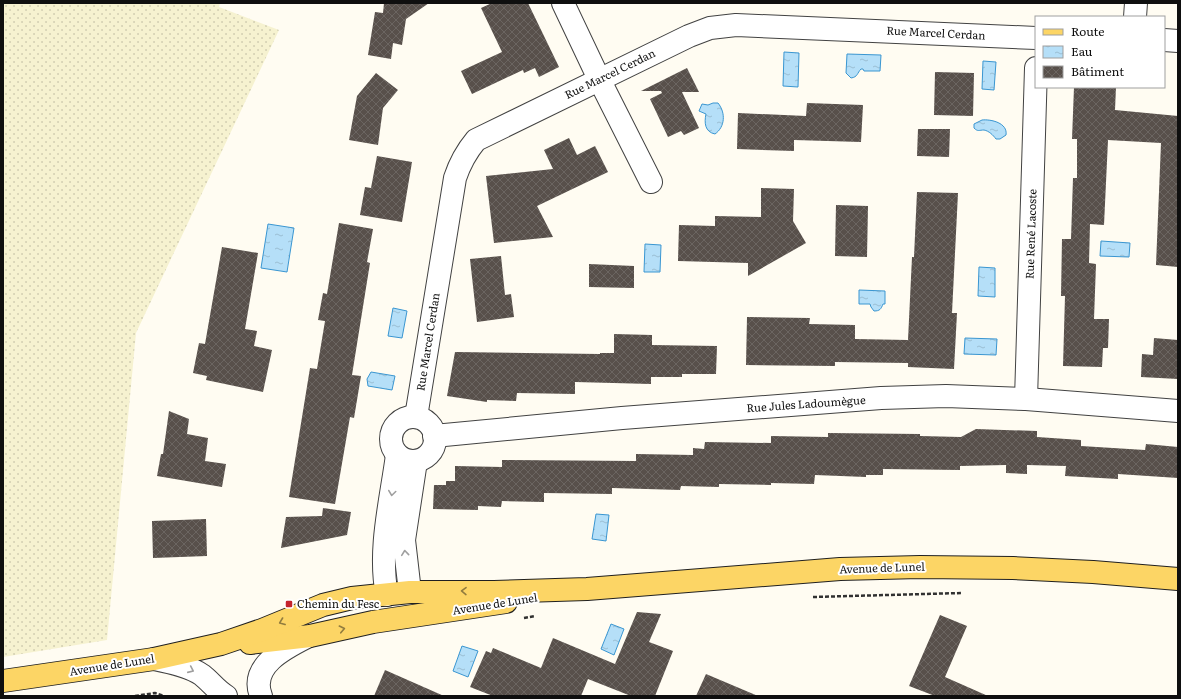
<svg xmlns="http://www.w3.org/2000/svg" width="1181" height="699" font-family="Literata,serif">
	<style>
		.farmland { fill: url(#farmland-dots) }
		.water { fill: url(#water-ripples); stroke: #3a96d1 }
		.building { fill: url(#building-cross-hatch) }
		.lines { fill: none; stroke-linecap: round; stroke-linejoin: round }
		.minor-casing { stroke: #424242; stroke-width: 24 }
		.major-casing { stroke: #202020; stroke-width: 24 }
		.path { stroke: #313131; stroke-width: 2.5; stroke-dasharray: 4 2; stroke-linecap: butt }
		.minor { stroke: #fff; stroke-width: 22 }
		.major { stroke: #fcd565; stroke-width: 22 }
		.oneway { stroke: #9f9f9f }
		.oneway2 { stroke: #917c3e }
		.poi-dot { fill: #c4232c; stroke: #fff; stroke-width: 1.5 }
		.labels { text-anchor: middle; stroke-width: 4; stroke-linejoin: round; paint-order: stroke }
		.street-label { font-size: 11px; fill: #0f0f0f; stroke: #fff }
		.poi-label { font-size: 11px; fill: #0f0f0f; stroke: #fff; text-anchor: start }
	</style>
	<defs>
		<pattern id="farmland-dots" width="8" height="8" patternUnits="userSpaceOnUse"><rect width="8" height="8" fill="#f6f2d0"/><path d="M2 2h.1M6 6h.1" fill="none" stroke="#d2ceb1" stroke-width="1.8" stroke-linecap="round"/></pattern>
		<pattern id="water-ripples" width="26" height="14" patternUnits="userSpaceOnUse"><rect width="26" height="14" fill="#b5dff8"/><path d="M2 4q2-2 4 0t4 0M15 11q2-2 4 0t4 0" fill="none" stroke="#9abed3"/></pattern>
		<pattern id="building-cross-hatch" width="8" height="8" patternUnits="userSpaceOnUse"><rect width="8" height="8" fill="#58504b"/><path d="M0 0l8 8M0 8l8-8" fill="none" stroke="#6b6561"/></pattern>
	</defs>
	<rect width="100%" height="100%" fill="#fffcf2"/>
	<path class="farmland" d="M3,3H220L219,7L279,30L136,333L107,640L3,657Z"/>
	<g class="water">
		<path d="M784,52L799,53L798,87L783,86Z"/>
		<path d="M847,54L881,55L880,71H864L863,69H861C857,73 858,77 851,78L846,73Z"/>
		<path d="M983,61L996,62L994,90L982,89Z"/>
		<path d="M713,103H718C726,113 725,127 715,134C705,132 704,123 706,114L699,111L702,104L708,105Z"/>
		<path d="M982,120C991,119 1008,123 1006,135L1000,139H996C993,135 989,131 984,130C979,130 978,132 974,128V124Z"/>
		<path d="M268,224L294,228L287,272L261,268Z"/>
		<path d="M1101,241L1130,243L1129,257L1100,256Z"/>
		<path d="M645,244L661,245L660,272H644Z"/>
		<path d="M979,267L995,268V297L978,296Z"/>
		<path d="M859,290L885,291V304H883C881,309 880,311 874,311L871,307L870,304H859Z"/>
		<path d="M393,308L407,311L402,338L388,336Z"/>
		<path d="M965,338L997,339L996,355L964,354Z"/>
		<path d="M371,372L395,376L392,390L368,386L367,379Z"/>
		<path d="M596,514L609,515L606,541L592,539Z"/>
		<path d="M611,624L624,629L614,655L601,649Z"/>
		<path d="M462,646L478,651L468,677L453,671Z"/>
	</g>
	<g class="building">
		<path d="M384,3H429L406,19L402,45L393,43L391,59L368,55L375,12L383,13Z"/>
		<path d="M492,3H528L559,67L539,77L535,68L524,73L523,70L472,94L461,71L502,52L481,8Z"/>
		<path d="M687,68L699,92H682L699,128L684,135L681,131L668,137L650,99L662,93L661,91H641Z"/>
		<path d="M935,72L974,73L973,116L934,115Z"/>
		<path d="M376,73L398,90L383,108L378,145L349,140L357,96Z"/>
		<path d="M1074,87H1116L1115,110L1178,116V267L1156,265L1161,143L1108,140L1104,225L1090,224L1089,263L1096,264L1094,319H1109L1108,348H1103L1102,367L1063,366L1065,296H1061L1062,239H1071L1073,178H1077V139H1072Z"/>
		<path d="M807,103L863,105L861,142L794,140V151L737,149L738,113L806,116Z"/>
		<path d="M918,129H950L949,157L917,156Z"/>
		<path d="M569,138L577,155L595,146L608,172L537,206L553,237L494,243L486,176L553,169L544,150Z"/>
		<path d="M377,156L412,162L402,222L360,215L365,187L371,188Z"/>
		<path d="M761,188L794,189L793,221L806,243L748,276V263L678,261L679,225L715,226V216L761,217Z"/>
		<path d="M917,192L958,193L952,313H957L954,369L908,367V363L835,362V366L746,365L747,317L810,318L809,324L855,325V339L908,340L912,257H914Z"/>
		<path d="M836,205L868,206L867,257L835,256Z"/>
		<path d="M339,223L373,229L367,262L370,263L352,375L361,376L354,418L350,417L335,504L289,497L310,368L317,369L325,321L318,320L323,293L327,294Z"/>
		<path d="M222,247L258,253L245,329L257,331L254,346L272,350L263,392L206,380L207,376L193,373L199,343L205,344Z"/>
		<path d="M501,256L505,295L511,294L514,317L477,322L470,259Z"/>
		<path d="M589,264L634,266V288L589,287Z"/>
		<path d="M614,334L652,335V345L717,346L716,374H682V377H651V384L575,382V394L517,393L516,401L487,400V402L447,396L455,352L600,354V353H614Z"/>
		<path d="M1154,338L1178,340V379L1141,377L1142,354L1153,355Z"/>
		<path d="M169,411L189,419L187,434L208,438L205,461L226,464L222,487L157,476L161,454H163Z"/>
		<path d="M976,429L1037,431V437L1081,440V446L1145,450L1146,444L1178,447V478L1118,474V479L1065,476L1066,466L1027,465V474L1006,473V465L960,466V470L883,469V475H866V477L815,475L814,484L771,483V485L719,484V487L681,486L680,490L612,488V494L544,493V502L502,501L501,507L478,506V510L433,509L434,485H446V481H455V466L502,467V460L636,461V454L693,455V448L704,449L705,442L771,443V436L828,437V433L920,434V436L961,437Z"/>
		<path d="M323,508L351,512L347,535L281,548L286,517L322,516Z"/>
		<path d="M206,519L207,556L153,558L152,521Z"/>
		<path d="M637,612L661,614L649,642L673,651L655,696H631L588,679L581,696H493L470,687L486,651L491,653L493,648L541,668L553,638L615,664Z"/>
		<path d="M940,615L967,626L945,677L988,696H935L909,686Z"/>
		<path d="M385,670L444,696H374Z"/>
		<path d="M706,674L758,696H696Z"/>
	</g>
	<g class="lines">
		<defs>
			<g id="minor">
				<path d="M563,3L599,79L651,182"/>
				<path d="M1135,17L1136,3"/>
				<path d="M1164,40L1178,41"/>
				<path d="M1026,399L1036,68"/>
				<path d="M416,417L455,178C460,163 466,152 476,140L689,36L710,28L736,25L1036,38"/>
				<circle cx="413" cy="439" r="22"/>
				<path d="M434,436L622,418L881,398L946,396L1026,399L1178,411"/>
				<path d="M410,592L404,540L416,461"/>
				<path d="M387,595C378,550 391,500 397,455"/>
				<path d="M154,659C169,662 189,666 202,675C211,682 216,690 226,696"/>
				<path d="M261,696C249,666 285,648 307,637"/>
			</g>
			<g id="major">
				<path d="M250,643L310,636L373,622L506,602"/>
				<path d="M3,681L154,659L221,644L262,630L323,605L352,598L410,592H494L587,589L840,569L920,567L1013,568L1093,572L1178,579"/>
			</g>
		</defs>
		<use href="#minor" class="minor-casing"/>
		<use href="#major" class="major-casing"/>
		<g class="path">
			<path d="M813,597L962,593"/>
			<path d="M524,618L535,616"/>
			<path d="M135,696L155,693L164,696"/>
		</g>
		<use href="#minor" class="minor"/>
		<use href="#major" class="major"/>
	</g>
	<defs><path id="oneway-chevron" d="M-2-3.5L2.5 0L-2 3.5" fill="none" stroke-width="1.6" stroke-linecap="round" stroke-linejoin="round"/></defs>
	<g class="oneway">
		<use href="#oneway-chevron" transform="translate(392 493) rotate(98)"/>
		<use href="#oneway-chevron" transform="translate(405 553) rotate(-96)"/>
		<use href="#oneway-chevron" transform="translate(191 670) rotate(24)"/>
	</g>
	<g class="oneway2">
		<use href="#oneway-chevron" transform="translate(464 591) rotate(-179)"/>
		<use href="#oneway-chevron" transform="translate(282 622) rotate(159)"/>
		<use href="#oneway-chevron" transform="translate(342 629) rotate(-12)"/>
	</g>
	<rect class="poi-dot" x="285" y="600" width="8" height="8" rx="2"/>
	<g class="labels">
		<g class="street-label">
			<text transform="translate(936 33) rotate(3)" y="4">Rue Marcel Cerdan</text>
			<text transform="translate(610 74) rotate(-26)" y="4">Rue Marcel Cerdan</text>
			<text transform="translate(1031 234) rotate(-88)" y="4">Rue René Lacoste</text>
			<text transform="translate(428 342) rotate(-81)" y="4">Rue Marcel Cerdan</text>
			<text transform="translate(806 404) rotate(-4)" y="4">Rue Jules Ladoumègue</text>
			<text transform="translate(882 568) rotate(-2)" y="4">Avenue de Lunel</text>
			<text transform="translate(495 604) rotate(-9)" y="4">Avenue de Lunel</text>
			<text transform="translate(112 665) rotate(-9)" y="4">Avenue de Lunel</text>
		</g>
		<g class="poi-label">
			<text x="297" y="608">Chemin du Fesc</text>
		</g>
	</g>
	<rect width="1181" height="699" fill="none" stroke="#0f0f0f" stroke-width="8"/>
	<rect x="1035" y="16" width="130" height="72" fill="#ffffff" stroke="#9f9f9f"/>
	<rect x="1043" y="29" width="20" height="6" fill="#fcd565" stroke="#9f9f9f"/>
	<text x="1071" y="36" font-size="12" fill="#0f0f0f">Route</text>
	<rect x="1043" y="46" width="20" height="12" fill="url(#water-ripples)" stroke="#9f9f9f"/>
	<text x="1071" y="56" font-size="12" fill="#0f0f0f">Eau</text>
	<rect x="1043" y="66" width="20" height="12" fill="url(#building-cross-hatch)" stroke="#9f9f9f"/>
	<text x="1071" y="76" font-size="12" fill="#0f0f0f">Bâtiment</text>
</svg>
